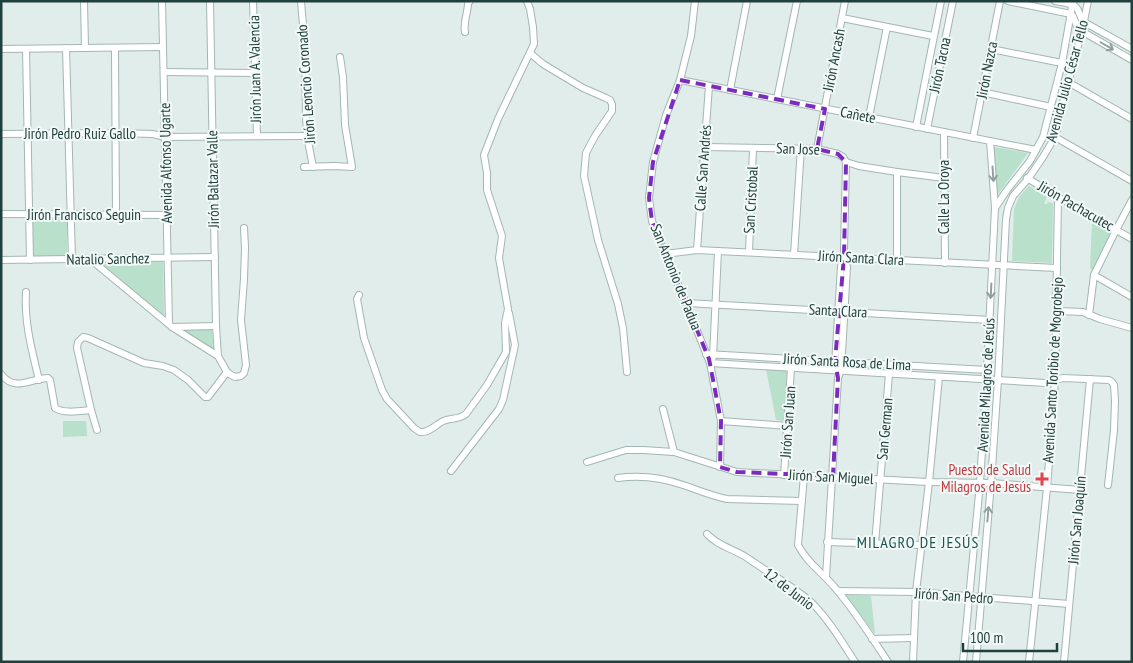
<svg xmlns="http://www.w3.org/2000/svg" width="1133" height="663" font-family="'PT Sans Narrow',sans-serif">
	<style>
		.green { fill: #b8e0ca }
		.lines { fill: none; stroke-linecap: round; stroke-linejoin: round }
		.minor-casing { stroke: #a3b6b3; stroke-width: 8 }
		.minor { stroke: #fff; stroke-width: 6 }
		.oneway { stroke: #90a09e }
		.marked { fill: none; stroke: #7b2cbf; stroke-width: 4; stroke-dasharray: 10 6; stroke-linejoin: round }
		.health-dot { fill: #e0444e; stroke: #f2f9f7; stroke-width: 2 }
		.labels { text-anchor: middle; stroke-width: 4; stroke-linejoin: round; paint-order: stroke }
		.street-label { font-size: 15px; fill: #20403d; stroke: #f2f9f7 }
		.health-label { font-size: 15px; fill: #be3a42; stroke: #f2f9f7; text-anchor: end }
		.neighbourhood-label { font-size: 16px; letter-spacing: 1px; fill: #1a5450; stroke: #f2f9f7 }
	</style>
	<rect width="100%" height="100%" fill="#e1edea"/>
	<g class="green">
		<path d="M994,147L1028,153L997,196Z"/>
		<path d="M1029,186L1047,197L1044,204H1047L1048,202L1053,203L1052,263L1012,261L1014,209L1019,197Z"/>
		<rect x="33" y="218" width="34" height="38"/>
		<path d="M1092,223L1111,232L1093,271L1090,268Z"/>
		<path d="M163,262L164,316L102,264Z"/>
		<path d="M184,330H212L214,352Z"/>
		<path d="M766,369L787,370L784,421L776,420Z"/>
		<path d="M63,421H86L87,436L63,437Z"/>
		<path d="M846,595L871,596L875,634Z"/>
	</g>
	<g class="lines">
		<defs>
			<g id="minor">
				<path d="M84,1L85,48"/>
				<path d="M162,1L169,324"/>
				<path d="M210,1L216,326L218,356"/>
				<path d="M253,1L257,136"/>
				<path d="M301,1L305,50L306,116L307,136L313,167"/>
				<path d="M695,1L691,36L680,80L666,115L653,162L649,198L652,221L665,254L686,303L710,363L721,421L720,467"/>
				<path d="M1008,1L1071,14L1073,16L1078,29L1132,60"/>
				<path d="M1055,1C1061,2 1072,3 1076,7C1080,11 1079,17 1084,22L1132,49"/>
				<path d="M842,18L933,36"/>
				<path d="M465,32C463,22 468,13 468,3L470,1"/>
				<path d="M66,48L72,259"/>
				<path d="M115,48L116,215"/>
				<path d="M1,49L163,47"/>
				<path d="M26,49L30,260"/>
				<path d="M991,49L1062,63"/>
				<path d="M530,53L543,64L583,88L606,98L610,100L612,104V111L595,136L586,153L584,176L598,240L618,304L623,328L627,372"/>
				<path d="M164,72L255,73"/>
				<path d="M680,80L1036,150"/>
				<path d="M1068,82L1132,119"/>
				<path d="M730,90L747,1"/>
				<path d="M982,92L1051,107"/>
				<path d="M777,99L797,1"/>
				<path d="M869,117L887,27"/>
				<path d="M916,127L941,1"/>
				<path d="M927,129L953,1"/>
				<path d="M944,132L945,263"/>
				<path d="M1,134L116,133L153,134L165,137L307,136"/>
				<path d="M1055,137L1132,181"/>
				<path d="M973,138L1000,1"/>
				<path d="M705,147L817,149L838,154L843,157L846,162L859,166L897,172L944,178"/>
				<path d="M817,149L845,1"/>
				<path d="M304,167L334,166L352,167L345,125L343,77L340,57"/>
				<path d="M1027,178L1058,197L1132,239"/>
				<path d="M995,208L1007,190L1030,161L1043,137L1062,63L1073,1"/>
				<path d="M1,214L167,215"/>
				<path d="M697,250L709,86"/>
				<path d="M749,252L753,148"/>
				<path d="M665,254L697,250L1057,268"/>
				<path d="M794,255L801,148"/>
				<path d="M90,259L172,327L218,356L227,372L231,375L235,377L241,376L244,373L246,365L241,320L244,279L245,247L244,228"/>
				<path d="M1,260L215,257"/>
				<path d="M897,260V172"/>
				<path d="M1094,275L1132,297"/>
				<path d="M26,292C24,322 32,351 39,380"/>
				<path d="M359,295L357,299L364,338L382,390L387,399L414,428L420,432C431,433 436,423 446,420C454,418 460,419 466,414L487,385L506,352L505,323L508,309L499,258L502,236L487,190V173L484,155L498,119L534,44L533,27L530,9L527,1"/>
				<path d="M686,303L990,320"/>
				<path d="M1057,311L1083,312L1100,319L1132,328"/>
				<path d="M1089,315L1094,275L1116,230L1132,200"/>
				<path d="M172,327L216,326"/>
				<path d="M706,354L987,370"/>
				<path d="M713,357L718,251"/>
				<path d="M710,363L1046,383L1063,378L1109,380L1112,382L1114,385L1115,401L1114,430L1108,485"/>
				<path d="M835,365L841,266L844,259"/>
				<path d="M1,374C15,393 31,378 48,378L50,380L55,408C64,414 80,411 91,410"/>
				<path d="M663,409L674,452"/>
				<path d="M721,421L787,426"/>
				<path d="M97,430L91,410L77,348L78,342L83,337L88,338L144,363L163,366L174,370L188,380L205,397H208L227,372"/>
				<path d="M587,462L626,450H643L674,452L737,472L929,482L991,483L1080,490"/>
				<path d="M451,471L499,409L503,400L515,345L509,313"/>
				<path d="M784,475L791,368"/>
				<path d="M804,476L798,545C807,563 824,574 836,589C855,611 872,638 888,662"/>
				<path d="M618,478C640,475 663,478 683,485C698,490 712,496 727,499L802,501"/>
				<path d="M707,534C719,547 735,549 749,559C770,574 793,586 812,603C829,620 842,642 855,662"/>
				<path d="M827,542L921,545"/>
				<path d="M875,544L889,374"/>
				<path d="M826,577L838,378L841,370L847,267L844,257V249L846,162"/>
				<path d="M838,591L916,592L1069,604"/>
				<path d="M872,639L914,638"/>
				<path d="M913,662L916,592L929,482L939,377"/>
				<path d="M963,662L980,483L987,370L995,208L990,141"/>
				<path d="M976,662L991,483L998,380L1006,219L1008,208L1013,196L1028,179L1043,157L1055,137L1068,82L1082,31L1088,1"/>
				<path d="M1029,662L1047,488L1055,380L1058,197"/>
				<path d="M1064,662L1090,379"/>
			</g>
		</defs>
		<use href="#minor" class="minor-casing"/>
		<use href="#minor" class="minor"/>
	</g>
	<defs><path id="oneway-shaft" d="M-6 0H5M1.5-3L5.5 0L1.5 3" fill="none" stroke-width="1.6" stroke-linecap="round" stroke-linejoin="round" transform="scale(1.25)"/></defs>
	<g class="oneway">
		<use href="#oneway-shaft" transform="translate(1107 46) rotate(30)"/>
		<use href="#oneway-shaft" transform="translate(993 174) rotate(86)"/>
		<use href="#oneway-shaft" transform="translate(991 291) rotate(93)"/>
		<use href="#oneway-shaft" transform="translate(988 514) rotate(-85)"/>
	</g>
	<path class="marked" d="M680,80L825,109L817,149L838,154L846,162L844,257L835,361L838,378L833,476L737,472L720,467L721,421L709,359L652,221L649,198L653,162Z"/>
	<path class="health-dot" d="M1039.5 471.5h5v5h5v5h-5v5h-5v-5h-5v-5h5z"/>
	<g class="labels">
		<g class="street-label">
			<text transform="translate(834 60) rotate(-79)" y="5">Jirón Ancash</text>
			<text transform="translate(940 65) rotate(-78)" y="5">Jirón Tacna</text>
			<text transform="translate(255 69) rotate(-91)" y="5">Jirón Juan A. Valencia</text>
			<text transform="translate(987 70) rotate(-79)" y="5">Jirón Nazca</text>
			<text transform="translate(1067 81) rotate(-75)" y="5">Avenida Julio César Tello</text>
			<text transform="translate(306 84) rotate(-94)" y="5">Jirón Leoncio Coronado</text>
			<text transform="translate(858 115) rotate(11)" y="5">Cañete</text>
			<text x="80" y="139">Jirón Pedro Ruiz Gallo</text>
			<text transform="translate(798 149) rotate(2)" y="5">San Jose</text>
			<text transform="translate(166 163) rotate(-91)" y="5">Avenida Alfonso Ugarte</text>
			<text transform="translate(703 168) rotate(-86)" y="5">Calle San Andrés</text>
			<text transform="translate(213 179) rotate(-91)" y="5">Jirón Baltazar Valle</text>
			<text transform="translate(944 197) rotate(-90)" y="5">Calle La Oroya</text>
			<text transform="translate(751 200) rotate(-87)" y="5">San Cristobal</text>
			<text transform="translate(1076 206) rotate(30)" y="5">Jirón Pachacutec</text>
			<text x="84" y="220">Jirón Francisco Seguin</text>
			<text transform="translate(861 258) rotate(3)" y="5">Jirón Santa Clara</text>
			<text transform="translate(108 259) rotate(-1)" y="5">Natalio Sanchez</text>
			<text transform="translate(676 277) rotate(68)" y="5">San Antonio de Padua</text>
			<text transform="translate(838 311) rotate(3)" y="5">Santa Clara</text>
			<text transform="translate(847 362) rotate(3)" y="5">Jirón Santa Rosa de Lima</text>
			<text transform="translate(1053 370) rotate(-87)" y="5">Avenida Santo Toribio de Mogrobejo</text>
			<text transform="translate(986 385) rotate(-87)" y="5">Avenida Milagros de Jesús</text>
			<text transform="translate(788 422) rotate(-86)" y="5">Jirón San Juan</text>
			<text transform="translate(885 429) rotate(-85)" y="5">San German</text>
			<text transform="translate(831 477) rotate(3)" y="5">Jirón San Miguel</text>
			<text transform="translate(1077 520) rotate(-85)" y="5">Jirón San Joaquín</text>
			<text transform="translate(789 589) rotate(37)" y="5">12 de Junio</text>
			<text transform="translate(954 596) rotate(4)" y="5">Jirón San Pedro</text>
		</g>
		<g class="health-label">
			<text x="1031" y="475">Puesto de Salud<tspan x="1031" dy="17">Milagros de Jesús</tspan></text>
		</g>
		<g class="neighbourhood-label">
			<text x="918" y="548">MILAGRO DE JESÚS</text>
		</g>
	</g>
	<rect width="1133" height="663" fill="none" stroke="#20403d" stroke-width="5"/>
	<path d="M963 643v8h94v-8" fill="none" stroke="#20403d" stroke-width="2.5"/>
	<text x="970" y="643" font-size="15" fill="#20403d" stroke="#f2f9f7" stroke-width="4" paint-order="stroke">100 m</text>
</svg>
